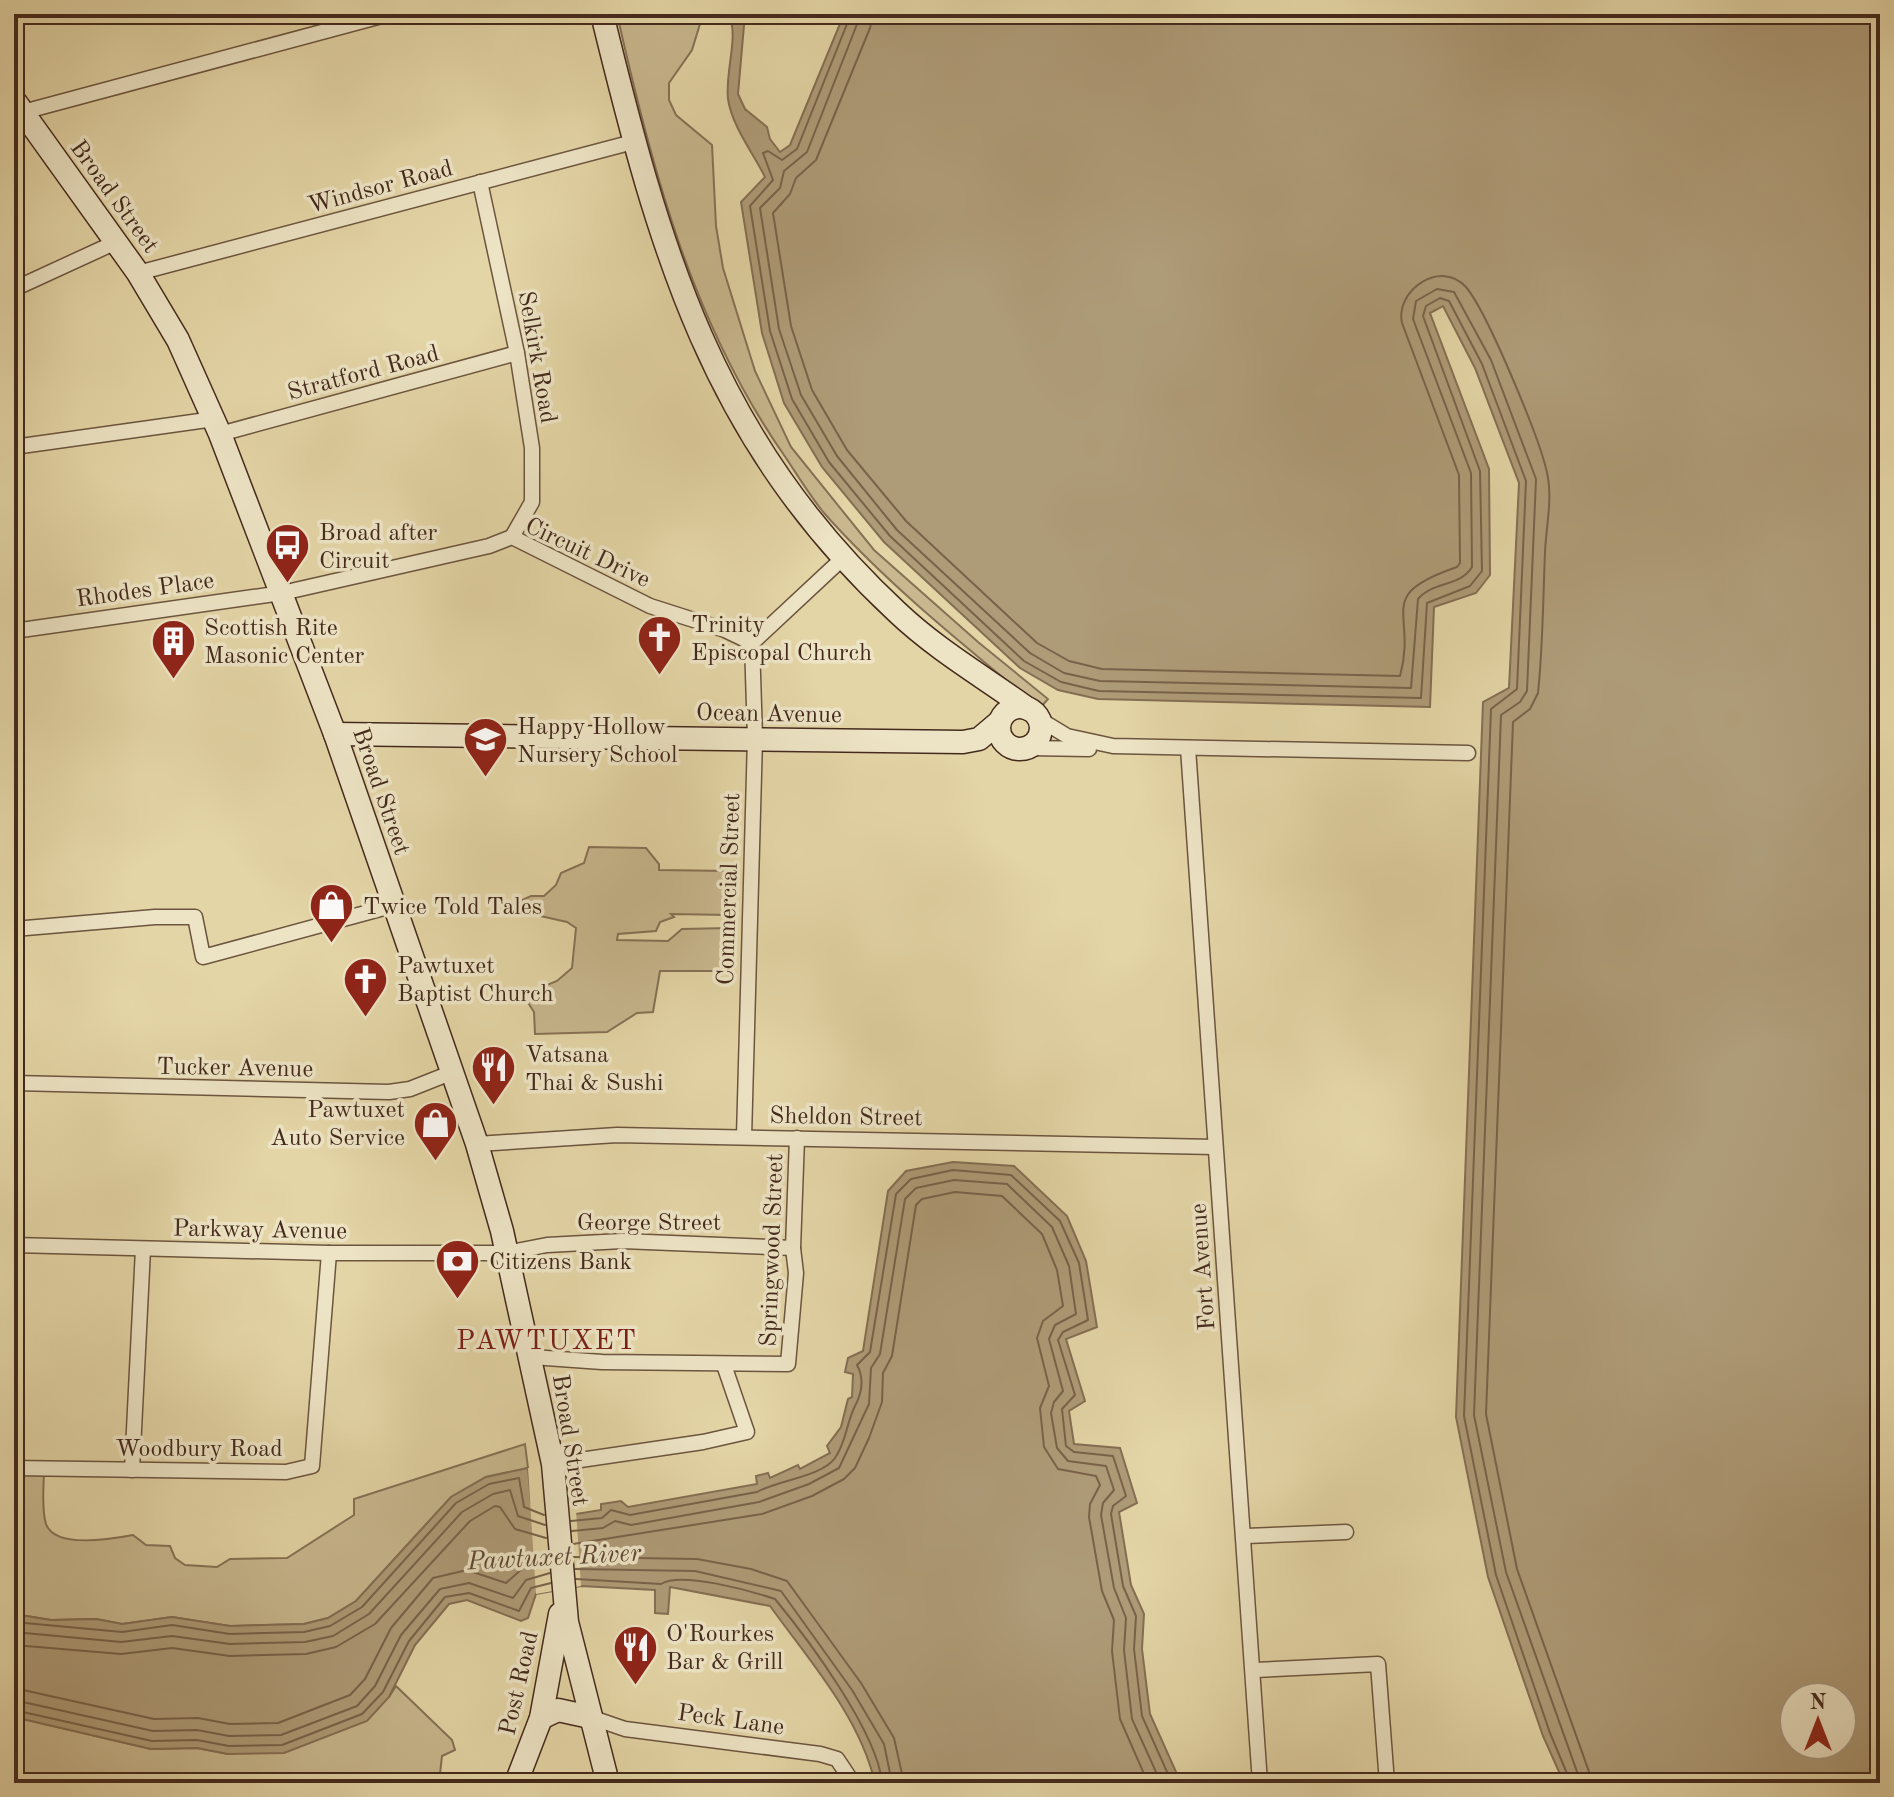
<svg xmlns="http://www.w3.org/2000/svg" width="1894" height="1797" font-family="'Old Standard TT',serif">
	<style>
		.green { fill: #c9b88f; stroke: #867156; stroke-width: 2 }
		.water { fill: #ae9b77; stroke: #846e53; stroke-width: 2; fill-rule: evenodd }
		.pier { fill: #e4d5a6 }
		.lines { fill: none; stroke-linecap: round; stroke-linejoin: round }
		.shore { stroke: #79624a; stroke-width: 2 }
		.street-casing { stroke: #6c553f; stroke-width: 17 }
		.secondary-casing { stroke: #442a1d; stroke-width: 25 }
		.street { stroke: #ede4c5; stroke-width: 14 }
		.secondary { stroke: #ede4c5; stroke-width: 22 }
		.labels { text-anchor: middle; stroke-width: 7; stroke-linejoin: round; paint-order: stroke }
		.street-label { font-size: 24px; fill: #442a1d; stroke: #ede4c5 }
		.poi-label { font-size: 24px; fill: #442a1d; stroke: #ede4c5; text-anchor: start }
		.water-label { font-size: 26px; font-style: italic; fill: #5e4634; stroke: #ede4c5 }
		.quarter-label { font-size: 28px; letter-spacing: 2px; fill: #7a1f14; stroke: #ede4c5 }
	</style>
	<rect width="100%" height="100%" fill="#e4d5a6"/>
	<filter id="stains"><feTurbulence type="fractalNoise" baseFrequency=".0025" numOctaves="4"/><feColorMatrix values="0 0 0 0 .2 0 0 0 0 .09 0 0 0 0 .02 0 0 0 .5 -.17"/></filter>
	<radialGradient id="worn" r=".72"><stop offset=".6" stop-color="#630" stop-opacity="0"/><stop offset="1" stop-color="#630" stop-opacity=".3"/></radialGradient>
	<g class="green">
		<path d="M617,14H703L692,50L669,83V100L676,115L712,145L716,226L723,268L755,371L791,447L874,550L978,642L1048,699L1040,708C965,646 889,586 824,513C810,496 798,476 786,458C693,326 652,170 617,14Z"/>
		<path d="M589,847L646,848L659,864V870L730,871L729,915L671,914L674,917L660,922L656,931L618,934L617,940L668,941L682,929L729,928L728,971H660L653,1012L637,1013L607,1032L535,1034L534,1012L523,995L557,981L572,968L576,928L567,922L505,908L531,896H544L556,885L561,873L584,863Z"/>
		<path d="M525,1444L528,1468L486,1477L451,1497L356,1601L328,1618L304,1624L230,1626L172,1617L122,1624L96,1619L51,1620L14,1614V1466L44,1468C44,1485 41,1509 46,1524C55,1549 112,1539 133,1535L146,1545L170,1546L175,1558L185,1565L217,1567L230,1559L287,1558L354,1515V1499Z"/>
		<path d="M396,1686L452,1740L455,1750L442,1756L439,1783H14V1717L151,1749L197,1748L228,1754L389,1697Z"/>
	</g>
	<g class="water">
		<path d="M729,14H745L738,94L745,109L767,127L770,139L780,152L790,145L844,14H1880V1783H1564L1543,1736L1488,1577L1456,1417L1483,702L1509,688L1519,483L1475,368L1443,306L1430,313L1489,469L1490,575L1476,593L1434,607L1430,707L1098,699L1058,690L1020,668L884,542L822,467L784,403L762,333L741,202L765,177C753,153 732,126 728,99C725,70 739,39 729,14ZM1842,1697V1745H1794V1697Z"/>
		<path d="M953,1162L1014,1166L1067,1216L1086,1261L1097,1327L1066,1339L1085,1401L1069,1411L1074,1444L1120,1448L1137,1503L1119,1512L1131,1585L1144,1614L1142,1649L1150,1714L1181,1783H875C860,1717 809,1660 770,1606L670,1587L668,1614L655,1613V1590L581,1586L536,1594L528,1618L521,1621L467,1600L449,1604L415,1645L389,1697L367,1721L284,1753L228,1754L197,1748L151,1749L14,1717V1614L51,1620L96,1619L122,1624L172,1617L230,1626L304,1624L328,1618L356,1601L451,1497L486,1477L528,1468L531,1503L576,1514L601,1510V1504L621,1501L628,1507L757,1484L756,1476L768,1473L770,1478L798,1465L800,1469L830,1453L827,1446L841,1427L848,1399L852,1397L853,1374L845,1372L848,1358L863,1351L888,1191L906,1171Z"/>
	</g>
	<path class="pier" d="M528,1468H532L534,1500L576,1510L581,1586L536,1594Z"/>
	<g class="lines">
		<g class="shore">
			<path d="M851,14L797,149L782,160L768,151L763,153L773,180L750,206L770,331L792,399L829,462L890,536L1024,661L1061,682L1099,691L1421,698L1427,603L1470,586L1482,571L1480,471L1423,316L1426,306L1440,298L1449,301L1482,364L1526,481L1517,689L1491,709L1464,1416L1496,1575L1550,1733L1571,1783"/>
			<path d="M861,14L807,152L784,171L780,188L760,208L779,329L801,395L837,456L897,530L1030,653L1064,673L1100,681L1411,688L1418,599C1433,581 1460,587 1472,567L1471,473L1413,319L1416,301L1437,289L1454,292L1491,360L1536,479L1527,691L1520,702L1501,715L1474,1415L1506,1572L1581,1783"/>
			<path d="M873,14L870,28L816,160L796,178L790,194L773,213L791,326L812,390L847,450L906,521L1037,643L1069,661L1102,669L1400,676C1418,612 1372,596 1457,567L1460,563L1459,475L1402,323C1395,290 1441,259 1466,287C1487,312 1543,445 1548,478C1552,501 1546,529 1545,552C1543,599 1543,646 1538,693L1530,709L1513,722L1486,1414L1517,1569L1593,1783"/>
			<path d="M571,1521L602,1518L611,1510L630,1515L757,1492C776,1481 823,1476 835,1458C846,1443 847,1421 855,1406C862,1393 864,1378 857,1365L870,1352L896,1194L911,1179L953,1170L1011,1175L1060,1221L1079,1263L1088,1320L1063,1332L1058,1340L1075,1395L1062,1409L1066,1446L1074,1452L1113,1456L1126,1496L1113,1506L1111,1514L1123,1586L1136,1616L1134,1649L1142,1716L1172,1783"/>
			<path d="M572,1531L603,1528L615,1521L631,1525L759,1502L809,1484L839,1468L869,1404L871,1368L880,1354L905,1199L916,1188L954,1180L1007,1184L1052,1227L1069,1266L1076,1314L1055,1325L1049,1339L1063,1391L1054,1402L1051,1413L1057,1448L1068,1461L1106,1466L1114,1490L1103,1503L1101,1515L1114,1588L1126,1618L1124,1650L1132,1719L1161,1783"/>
			<path d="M573,1544L762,1514L812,1496L844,1479L855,1468L869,1438L882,1402L883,1373L892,1356L916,1205L922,1199L955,1192L1002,1196L1042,1234L1057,1270L1063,1306L1043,1321L1037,1338L1049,1386L1040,1408L1044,1447L1058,1469L1096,1476L1100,1485L1090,1504L1089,1517L1102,1591L1114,1620L1112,1651L1120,1719L1148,1783"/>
			<path d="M574,1557L697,1559L751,1569L787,1581L861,1683L894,1738L904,1783"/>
			<path d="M575,1569L695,1571L781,1591L852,1690L884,1744L892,1783"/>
			<path d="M576,1579L661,1584C681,1571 751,1591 775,1599C808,1639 878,1733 882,1783"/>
			<path d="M14,1622L122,1632L172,1625L230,1634L304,1632L330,1626L362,1607L456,1503L489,1484L519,1478L524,1507L544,1515"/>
			<path d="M14,1632L121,1642L172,1636L230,1644L305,1642L333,1636L369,1614L462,1512L493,1494L510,1490L518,1516L545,1525"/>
			<path d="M14,1645L121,1654L172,1648L230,1656L306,1654L336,1647L375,1624L470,1521L495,1506L500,1507L515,1529L546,1538"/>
			<path d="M14,1688L154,1719L198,1718L230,1724L278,1723L350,1695L365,1679L391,1628L433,1578L467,1570L506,1583L524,1567L549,1561"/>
			<path d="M14,1700L153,1731L197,1730L229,1736L281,1735L357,1706L375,1686L401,1635L440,1589L469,1583L513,1598L526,1580L550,1573"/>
			<path d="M14,1710L152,1741L197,1740L229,1746L282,1745L362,1714L383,1692L409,1641L445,1597L469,1593L519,1611L531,1588L551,1583"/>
		</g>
		<defs>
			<g id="street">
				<path d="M23,112L389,14"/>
				<path d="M480,182L517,353L532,448V502L512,537"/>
				<path d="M138,273L633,142"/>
				<path d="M14,289L114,243"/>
				<path d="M220,434L517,353"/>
				<path d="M14,447L214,419"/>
				<path d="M14,631L282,593L489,546L512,537L650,606L725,630L752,643L842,559"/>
				<path d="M1039,719L1067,736L1113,746L1468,753"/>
				<path d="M1029,748L1089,749"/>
				<path d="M1188,748L1260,1783"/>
				<path d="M14,929L155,917H195L203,957L395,905"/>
				<path d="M14,1083L389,1092L410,1089L453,1072"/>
				<path d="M744,1137L755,738L752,643"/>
				<path d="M477,1144L617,1135L1215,1147"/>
				<path d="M14,1245L329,1253H506L547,1245L622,1241L793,1248"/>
				<path d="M532,1357L602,1362L788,1364L796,1273L793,1248L797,1138"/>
				<path d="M553,1464L703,1442L747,1432L724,1365"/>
				<path d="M14,1468L286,1472L312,1466L329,1253"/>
				<path d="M132,1470L143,1249"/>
				<path d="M1246,1536L1346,1532"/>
				<path d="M1255,1670L1378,1664L1387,1783"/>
				<path d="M590,1717L625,1729L820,1754L837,1759L853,1783"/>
			</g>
			<g id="secondary">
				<path d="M602,14C660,251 711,439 897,612C937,650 984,677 1028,709"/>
				<path d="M14,100L138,273L178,340L220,434L335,734L477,1144L502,1231L553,1464L567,1622L608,1783"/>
				<circle cx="1020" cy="728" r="21"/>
				<path d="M335,734L963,742L979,739L998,723"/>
				<path d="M541,1718L558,1710L590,1717"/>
				<path d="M516,1783L541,1718L560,1614"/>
			</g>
		</defs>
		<use href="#street" class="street-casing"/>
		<use href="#secondary" class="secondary-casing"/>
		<use href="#street" class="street"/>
		<use href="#secondary" class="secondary"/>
	</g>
	<defs>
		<symbol id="bus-pin" viewBox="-11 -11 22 30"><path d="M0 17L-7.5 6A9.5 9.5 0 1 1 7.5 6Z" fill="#8f2418" stroke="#ede4c5"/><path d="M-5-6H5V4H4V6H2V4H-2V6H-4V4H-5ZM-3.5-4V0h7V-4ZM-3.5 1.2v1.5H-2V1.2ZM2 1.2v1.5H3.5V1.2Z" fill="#fff"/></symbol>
		<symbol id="church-pin" viewBox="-11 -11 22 30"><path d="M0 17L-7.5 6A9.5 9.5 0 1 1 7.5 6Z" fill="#8f2418" stroke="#ede4c5"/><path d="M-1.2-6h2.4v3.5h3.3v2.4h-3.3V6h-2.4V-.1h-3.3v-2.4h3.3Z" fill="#fff"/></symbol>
		<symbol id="building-pin" viewBox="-11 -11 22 30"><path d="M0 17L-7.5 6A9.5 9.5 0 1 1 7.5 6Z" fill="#8f2418" stroke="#ede4c5"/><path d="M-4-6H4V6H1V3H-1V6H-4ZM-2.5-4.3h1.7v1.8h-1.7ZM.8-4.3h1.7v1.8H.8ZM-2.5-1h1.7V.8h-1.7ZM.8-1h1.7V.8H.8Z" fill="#fff"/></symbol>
		<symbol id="school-pin" viewBox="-11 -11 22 30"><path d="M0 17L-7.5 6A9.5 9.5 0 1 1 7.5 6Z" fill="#8f2418" stroke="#ede4c5"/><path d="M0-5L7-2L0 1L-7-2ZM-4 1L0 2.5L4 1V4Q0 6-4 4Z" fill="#fff"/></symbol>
		<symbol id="shop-pin" viewBox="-11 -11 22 30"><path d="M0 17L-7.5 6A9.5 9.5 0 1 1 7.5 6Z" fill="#8f2418" stroke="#ede4c5"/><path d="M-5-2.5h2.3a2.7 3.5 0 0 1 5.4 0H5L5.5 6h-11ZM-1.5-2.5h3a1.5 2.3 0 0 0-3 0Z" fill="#fff"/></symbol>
		<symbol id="restaurant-pin" viewBox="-11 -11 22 30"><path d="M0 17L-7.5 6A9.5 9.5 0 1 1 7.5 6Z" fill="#8f2418" stroke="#ede4c5"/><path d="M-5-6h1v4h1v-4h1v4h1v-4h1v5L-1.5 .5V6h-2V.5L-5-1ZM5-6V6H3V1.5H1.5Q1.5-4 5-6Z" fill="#fff"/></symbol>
		<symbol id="bank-pin" viewBox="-11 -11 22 30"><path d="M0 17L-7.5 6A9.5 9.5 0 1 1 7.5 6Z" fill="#8f2418" stroke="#ede4c5"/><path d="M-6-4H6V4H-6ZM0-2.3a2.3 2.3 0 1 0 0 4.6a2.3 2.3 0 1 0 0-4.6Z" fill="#fff"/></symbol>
	</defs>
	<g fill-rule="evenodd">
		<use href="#bus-pin" x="262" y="520" width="51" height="69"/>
		<use href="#church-pin" x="634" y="612" width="51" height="69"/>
		<use href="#building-pin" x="148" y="616" width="51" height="69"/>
		<use href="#school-pin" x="460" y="714" width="51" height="69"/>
		<use href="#shop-pin" x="306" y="880" width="51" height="69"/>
		<use href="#church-pin" x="340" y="954" width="51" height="69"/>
		<use href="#restaurant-pin" x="468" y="1042" width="51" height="69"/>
		<use href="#shop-pin" x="410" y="1098" width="51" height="69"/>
		<use href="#bank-pin" x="432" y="1236" width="51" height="69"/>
		<use href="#restaurant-pin" x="610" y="1622" width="51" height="69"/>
	</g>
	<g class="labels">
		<g class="street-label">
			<text transform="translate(380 186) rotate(-15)" y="8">Windsor Road</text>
			<text transform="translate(115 196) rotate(54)" y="8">Broad Street</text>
			<text transform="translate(538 357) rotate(80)" y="8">Selkirk Road</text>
			<text transform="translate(363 372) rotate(-15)" y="8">Stratford Road</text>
			<text transform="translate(588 552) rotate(25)" y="8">Circuit Drive</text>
			<text transform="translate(145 589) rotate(-8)" y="8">Rhodes Place</text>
			<text transform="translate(769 713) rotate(1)" y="8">Ocean Avenue</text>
			<text transform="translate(382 791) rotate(71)" y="8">Broad Street</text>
			<text transform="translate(728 889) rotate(-88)" y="8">Commercial Street</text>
			<text transform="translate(235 1067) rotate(1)" y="8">Tucker Avenue</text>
			<text transform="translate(846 1116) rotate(1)" y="8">Sheldon Street</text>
			<text x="649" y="1230">George Street</text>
			<text transform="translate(260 1229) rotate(1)" y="8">Parkway Avenue</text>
			<text transform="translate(771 1250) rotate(-88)" y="8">Springwood Street</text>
			<text transform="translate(1202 1267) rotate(-94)" y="8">Fort Avenue</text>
			<text transform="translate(571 1440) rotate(81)" y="8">Broad Street</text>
			<text x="199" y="1456">Woodbury Road</text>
			<text transform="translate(518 1683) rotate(-77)" y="8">Post Road</text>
			<text transform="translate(731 1719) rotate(8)" y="8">Peck Lane</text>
		</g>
		<g class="poi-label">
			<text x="319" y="540">Broad after<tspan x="319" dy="28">Circuit</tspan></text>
			<text x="691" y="632">Trinity<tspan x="691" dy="28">Episcopal Church</tspan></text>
			<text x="204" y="635">Scottish Rite<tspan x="204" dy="28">Masonic Center</tspan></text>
			<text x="517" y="734">Happy Hollow<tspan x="517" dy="28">Nursery School</tspan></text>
			<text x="363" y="914">Twice Told Tales</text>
			<text x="397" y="973">Pawtuxet<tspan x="397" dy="28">Baptist Church</tspan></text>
			<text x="525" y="1062">Vatsana<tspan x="525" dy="28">Thai &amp; Sushi</tspan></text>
			<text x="405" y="1117" text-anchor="end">Pawtuxet<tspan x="405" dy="28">Auto Service</tspan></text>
			<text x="489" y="1269">Citizens Bank</text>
			<text x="666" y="1641">O'Rourkes<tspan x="666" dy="28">Bar &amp; Grill</tspan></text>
		</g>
		<g class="water-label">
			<text transform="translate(554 1556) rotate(-3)" y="9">Pawtuxet River</text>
		</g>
		<g class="quarter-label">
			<text x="547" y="1349">PAWTUXET</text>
		</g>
	</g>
	<rect width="1894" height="1797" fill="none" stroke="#e4d5a6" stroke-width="48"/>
	<rect x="16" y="16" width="1862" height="1765" fill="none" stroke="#442a1d" stroke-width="4"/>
	<rect x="24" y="24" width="1846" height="1749" fill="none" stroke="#442a1d" stroke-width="2"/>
	<g transform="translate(1818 1721)"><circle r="38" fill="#ede4c5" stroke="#a99a82" stroke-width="2"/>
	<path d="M0-6L14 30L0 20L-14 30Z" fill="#8f2418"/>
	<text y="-12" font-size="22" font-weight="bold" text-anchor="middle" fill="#442a1d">N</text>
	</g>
	<rect width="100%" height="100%" filter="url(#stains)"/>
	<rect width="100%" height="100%" fill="url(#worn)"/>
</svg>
